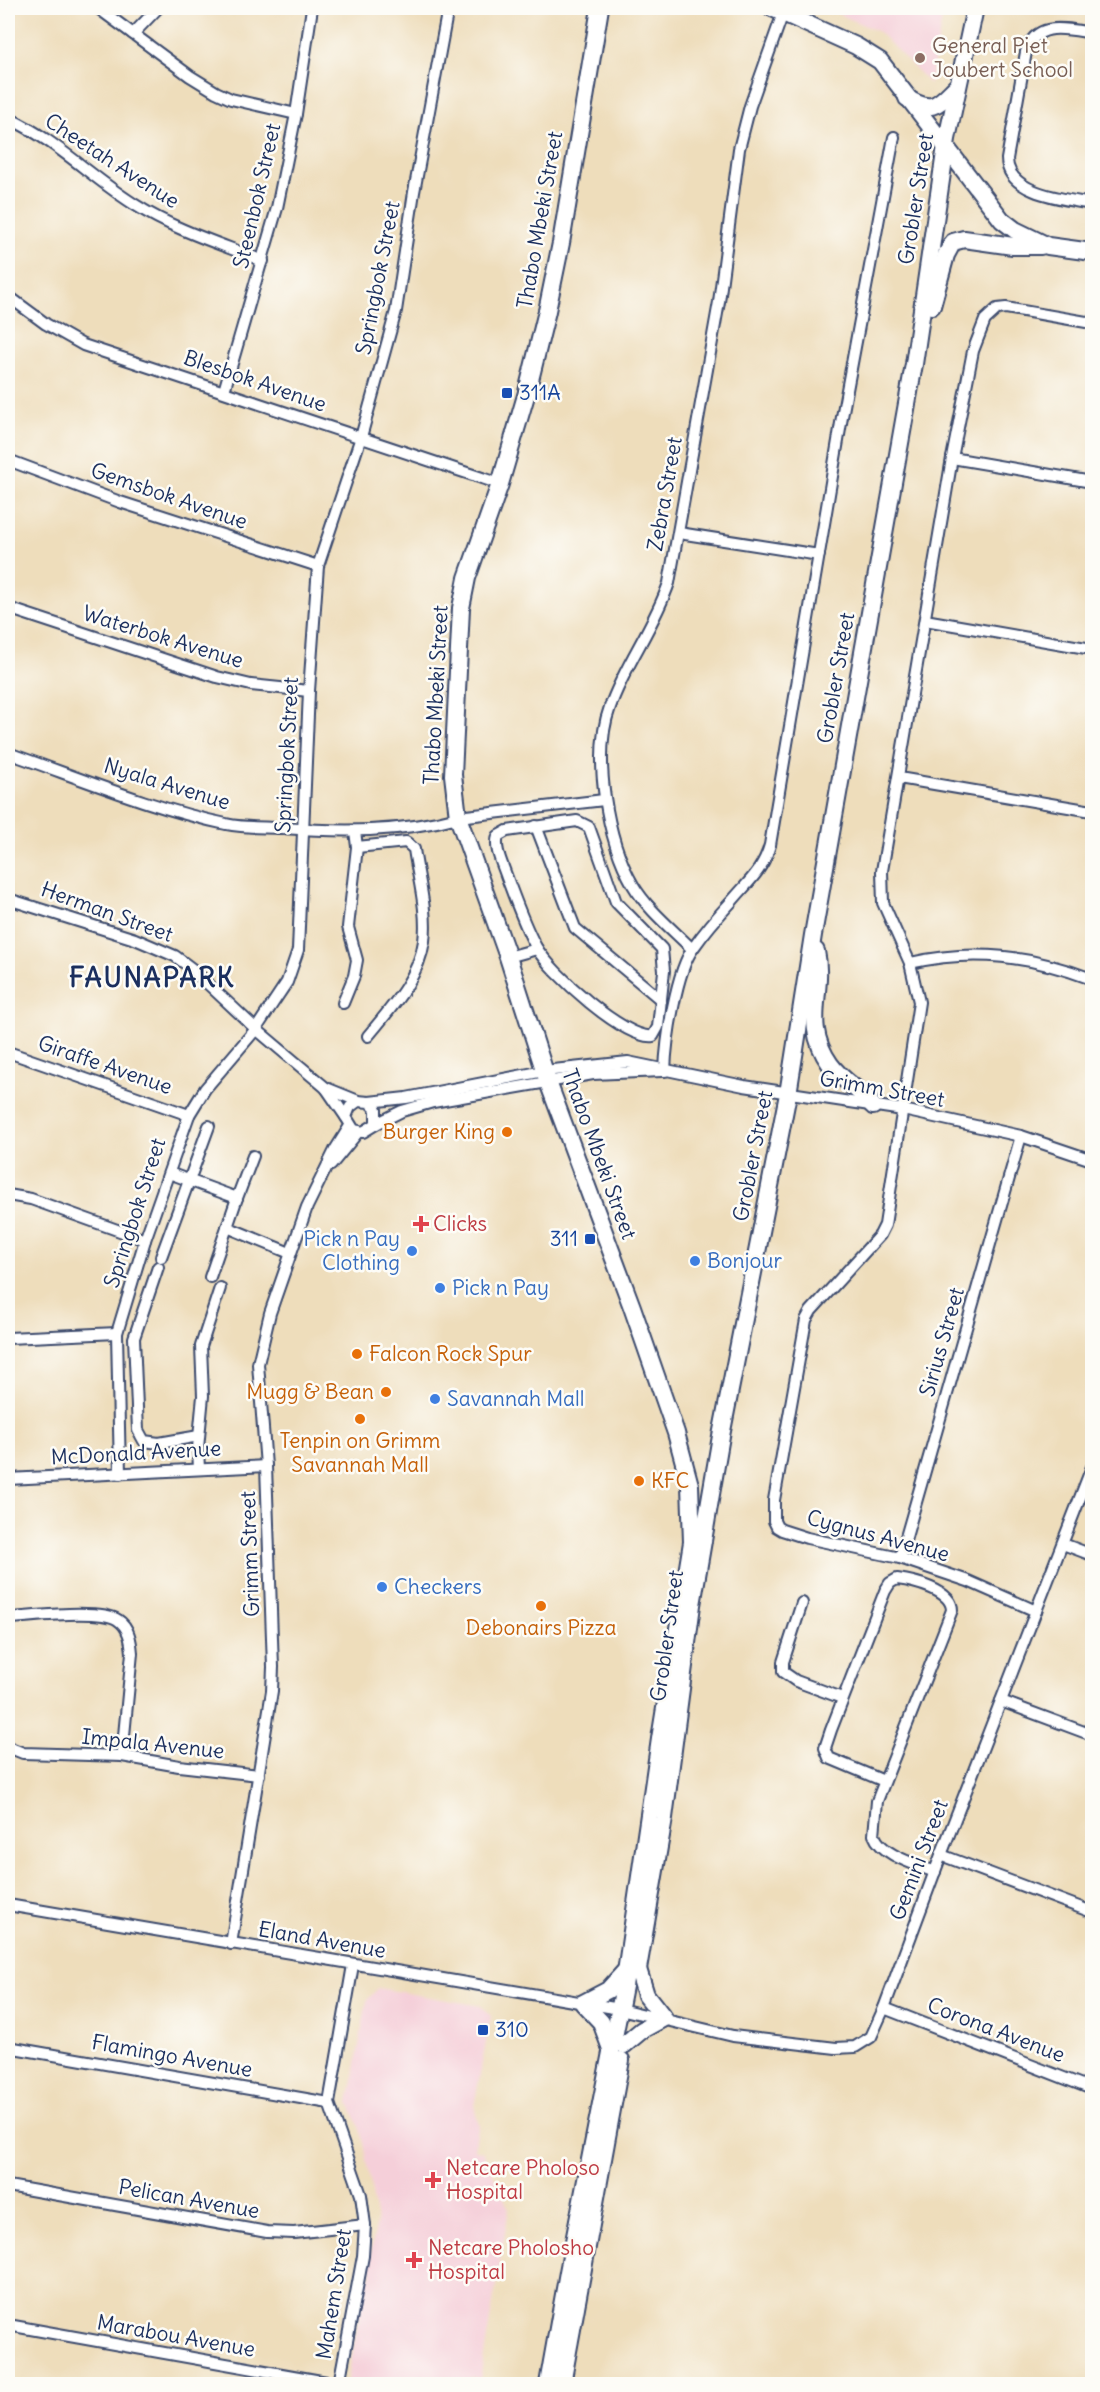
<svg xmlns="http://www.w3.org/2000/svg" width="1100" height="2392" font-family="Delius,sans-serif">
	<style>
		.built { fill: #f5cfd9 }
		.lines { fill: none; stroke-linecap: round; stroke-linejoin: round }
		.minor-casing { stroke: #3b496c; stroke-width: 14 }
		.primary-casing { stroke: #3b496c; stroke-width: 20 }
		.minor { stroke: #fff; stroke-width: 10 }
		.primary { stroke: #fff; stroke-width: 16 }
		.education-dot { fill: #8d6e63; stroke: #fdfcf7; stroke-width: 2 }
		.transit-dot { fill: #1a4fb4; stroke: #fdfcf7; stroke-width: 2 }
		.food-dot { fill: #e8710a; stroke: #fdfcf7; stroke-width: 2 }
		.health-dot { fill: #e0444e; stroke: #fdfcf7; stroke-width: 2 }
		.shop-dot { fill: #3f7fe0; stroke: #fdfcf7; stroke-width: 2 }
		.labels { text-anchor: middle; stroke-width: 5; stroke-linejoin: round; paint-order: stroke }
		.education-label { font-size: 21px; fill: #785e54; stroke: #fdfcf7; text-anchor: start }
		.street-label { font-size: 21px; fill: #1b2f5e; stroke: #fdfcf7 }
		.transit-label { font-size: 21px; fill: #164399; stroke: #fdfcf7; text-anchor: start }
		.food-label { font-size: 21px; fill: #c56008; stroke: #fdfcf7; text-anchor: end }
		.health-label { font-size: 21px; fill: #be3a42; stroke: #fdfcf7; text-anchor: start }
		.shop-label { font-size: 21px; fill: #366cbe; stroke: #fdfcf7; text-anchor: start }
		.district-label { font-size: 27px; font-weight: bold; letter-spacing: 1.5px; fill: #1b2f5e; stroke: #fdfcf7 }
	</style>
	<rect width="100%" height="100%" fill="#fdfcf7"/>
	<filter id="ink" filterUnits="userSpaceOnUse"><feTurbulence type="fractalNoise" baseFrequency=".0167" numOctaves="2"/><feDisplacementMap in="SourceGraphic" scale="12" xChannelSelector="R" yChannelSelector="G"/><feConvolveMatrix kernelMatrix="1 2 1 2 8 2 1 2 1" color-interpolation-filters="sRGB"/></filter>
	<filter id="wash" filterUnits="userSpaceOnUse"><feTurbulence type="fractalNoise" baseFrequency=".008" numOctaves="4" result="noise"/><feDisplacementMap in="SourceGraphic" scale="24" xChannelSelector="R" yChannelSelector="G"/><feGaussianBlur stdDeviation="1.35" result="paint"/><feColorMatrix in="noise" values="0 0 0 0 0 0 0 0 0 0 0 0 0 0 0 0 0 1.4 0 .05"/><feComposite in="paint" operator="in"/></filter>
	<g filter="url(#wash)">
		<rect width="100%" height="100%" fill="#edb"/>
		<g class="built">
			<path d="M825,8H944L930,84L879,32Z"/>
			<path d="M378,1988L481,2006L491,2016L474,2106L479,2125L474,2149L483,2152L509,2209L480,2379L471,2378L469,2384H347L366,2277L370,2278L372,2268L368,2267L377,2221L361,2132L349,2102L367,2000Z"/>
		</g>
	</g>
	<g filter="url(#ink)">
		<g class="lines">
			<defs>
				<g id="minor">
					<path d="M98,8L190,76L216,92L231,99L296,114"/>
					<path d="M1092,33C1066,29 1036,20 1026,52L1007,159C1007,194 1065,199 1092,204"/>
					<path d="M133,34L158,8"/>
					<path d="M8,118C55,139 93,179 137,206C175,230 221,244 263,261"/>
					<path d="M8,296L46,324L83,345L500,484"/>
					<path d="M224,391L277,208L296,114L312,8"/>
					<path d="M952,458L1092,482"/>
					<path d="M8,460L120,502L318,566"/>
					<path d="M679,533L819,555"/>
					<path d="M8,608L217,677L251,685L309,691"/>
					<path d="M925,620L1092,649"/>
					<path d="M8,753C77,777 154,809 226,824C243,828 263,827 281,828C341,832 399,833 458,817L604,800"/>
					<path d="M899,778L1092,811"/>
					<path d="M577,821L589,827L616,902L662,949L664,971L658,1027L653,1036C625,1040 550,972 536,947C524,925 515,899 506,875C502,863 494,848 498,836L507,831Z"/>
					<path d="M536,826L575,928L660,999"/>
					<path d="M357,847L406,842L414,849C418,878 428,911 424,941C419,978 391,1008 368,1036"/>
					<path d="M8,899L135,939L175,956L191,968L256,1029L326,1088L346,1117"/>
					<path d="M692,949C672,929 647,909 633,885C607,840 592,756 610,707C625,664 654,627 669,583L719,302L739,149L750,106L783,13"/>
					<path d="M508,957L537,949"/>
					<path d="M910,963C975,948 1030,956 1092,979"/>
					<path d="M343,1003L354,976L357,960L348,927L357,847L355,831"/>
					<path d="M8,1052L189,1115"/>
					<path d="M665,1071C666,1042 676,970 694,947C705,931 719,915 732,901C748,882 763,870 770,845L842,417L894,137"/>
					<path d="M326,1088L358,1101"/>
					<path d="M369,1102L376,1109V1124L363,1132L354,1130L346,1117L350,1107L358,1101L369,1102L406,1098L544,1071L628,1062L744,1086L903,1110L1021,1136L1092,1160"/>
					<path d="M376,1124L402,1111L433,1102L593,1074L662,1071"/>
					<path d="M331,1165L358,1132"/>
					<path d="M169,1173L237,1198L253,1156"/>
					<path d="M8,1195L31,1199L145,1240"/>
					<path d="M227,1227L290,1253"/>
					<path d="M161,1257L209,1126"/>
					<path d="M158,1267L134,1338L138,1430L144,1441L159,1443L199,1436"/>
					<path d="M210,1277L237,1198"/>
					<path d="M8,1338L117,1333"/>
					<path d="M199,1469L198,1448L203,1396L201,1346L220,1288"/>
					<path d="M120,1474L117,1333L145,1240L189,1115L205,1089L256,1029L273,1003L287,982L298,950L309,691L318,566L361,437L396,311L414,192L448,8"/>
					<path d="M8,1479L266,1466"/>
					<path d="M1063,1544L1092,1555"/>
					<path d="M900,1558L1021,1136"/>
					<path d="M802,1603L783,1662V1672L796,1681L842,1698"/>
					<path d="M1036,1611L968,1581L900,1558L807,1538L782,1530L777,1527L774,1521V1500L806,1320L811,1311L880,1235L885,1225L919,1002L910,963L883,903L882,871L952,458L973,351L985,320L997,309L1006,308L1092,323"/>
					<path d="M8,1618C31,1617 101,1608 118,1620C129,1627 131,1641 132,1653L122,1756"/>
					<path d="M1001,1701L1092,1735"/>
					<path d="M8,1747L23,1753L122,1756L179,1766L259,1775"/>
					<path d="M884,1781L829,1758L825,1748L831,1730L885,1591L890,1583L897,1579C913,1581 952,1590 952,1610L877,1801L874,1835C882,1856 916,1864 935,1872"/>
					<path d="M941,1855L1092,1912"/>
					<path d="M8,1905L620,2009L733,2036L836,2048L855,2047L871,2037L884,2008L941,1855L1092,1467"/>
					<path d="M231,1944L272,1691L273,1667L266,1466L258,1364L270,1313L307,1207L335,1150L350,1126"/>
					<path d="M884,2008L1092,2089"/>
					<path d="M8,2047L329,2103"/>
					<path d="M8,2186L267,2232L294,2233L365,2225"/>
					<path d="M8,2325L338,2384"/>
					<path d="M339,2384L363,2256L365,2225L361,2195L329,2103L353,1965"/>
				</g>
				<g id="primary">
					<path d="M772,8L856,46L880,61L1002,220L1015,230L1048,246L1092,252"/>
					<path d="M907,98C934,115 939,103 958,85"/>
					<path d="M932,306L946,255L953,242L964,239L1013,246H1041"/>
					<path d="M816,951C825,993 801,1023 830,1064C842,1081 861,1090 873,1106"/>
					<path d="M638,1969L664,1818L692,1605L721,1436L788,1094L813,935L914,364L947,139L975,8"/>
					<path d="M624,2045L642,2030L664,2018L646,1995L638,1969"/>
					<path d="M611,2049L601,2022L583,2003L608,1990L627,1969"/>
					<path d="M548,2384L568,2272L624,1986L660,1739L692,1542L690,1485L676,1433L632,1307L548,1082L508,957L458,817L453,775L461,608L467,578L500,484L527,392L547,311L561,243L600,8"/>
					<path d="M562,2384L621,2060"/>
				</g>
			</defs>
			<use href="#minor" class="minor-casing"/>
			<use href="#primary" class="primary-casing"/>
			<use href="#minor" class="minor"/>
			<use href="#primary" class="primary"/>
		</g>
	</g>
	<circle class="education-dot" cx="920" cy="58" r="6"/>
	<g class="transit-dot">
		<rect x="501" y="387" width="12" height="12" rx="3"/>
		<rect x="584" y="1233" width="12" height="12" rx="3"/>
		<rect x="477" y="2024" width="12" height="12" rx="3"/>
	</g>
	<g class="food-dot">
		<circle cx="507" cy="1132" r="6"/>
		<circle cx="357" cy="1354" r="6"/>
		<circle cx="386" cy="1392" r="6"/>
		<circle cx="360" cy="1419" r="6"/>
		<circle cx="639" cy="1481" r="6"/>
		<circle cx="541" cy="1606" r="6"/>
	</g>
	<g class="health-dot">
		<path d="M418 1215h6v6h6v6h-6v6h-6v-6h-6v-6h6z"/>
		<path d="M430 2171h6v6h6v6h-6v6h-6v-6h-6v-6h6z"/>
		<path d="M411 2251h6v6h6v6h-6v6h-6v-6h-6v-6h6z"/>
	</g>
	<g class="shop-dot">
		<circle cx="412" cy="1251" r="6"/>
		<circle cx="695" cy="1261" r="6"/>
		<circle cx="440" cy="1288" r="6"/>
		<circle cx="435" cy="1399" r="6"/>
		<circle cx="382" cy="1587" r="6"/>
	</g>
	<g class="labels">
		<g class="education-label">
			<text x="932" y="53">General Piet<tspan x="932" dy="24">Joubert School</tspan></text>
		</g>
		<g class="street-label">
			<text transform="translate(112 161) rotate(33)" y="7">Cheetah Avenue</text>
			<text transform="translate(257 196) rotate(-77)" y="7">Steenbok Street</text>
			<text transform="translate(916 199) rotate(-81)" y="7">Grobler Street</text>
			<text transform="translate(540 220) rotate(-80)" y="7">Thabo Mbeki Street</text>
			<text transform="translate(378 278) rotate(-79)" y="7">Springbok Street</text>
			<text transform="translate(255 381) rotate(19)" y="7">Blesbok Avenue</text>
			<text transform="translate(665 494) rotate(-80)" y="7">Zebra Street</text>
			<text transform="translate(169 496) rotate(19)" y="7">Gemsbok Avenue</text>
			<text transform="translate(163 637) rotate(17)" y="7">Waterbok Avenue</text>
			<text transform="translate(836 678) rotate(-80)" y="7">Grobler Street</text>
			<text transform="translate(436 695) rotate(-87)" y="7">Thabo Mbeki Street</text>
			<text transform="translate(287 755) rotate(-87)" y="7">Springbok Street</text>
			<text transform="translate(167 784) rotate(17)" y="7">Nyala Avenue</text>
			<text transform="translate(107 912) rotate(20)" y="7">Herman Street</text>
			<text transform="translate(105 1065) rotate(19)" y="7">Giraffe Avenue</text>
			<text transform="translate(882 1089) rotate(10)" y="7">Grimm Street</text>
			<text transform="translate(599 1154) rotate(70)" y="7">Thabo Mbeki Street</text>
			<text transform="translate(753 1156) rotate(-79)" y="7">Grobler Street</text>
			<text transform="translate(135 1213) rotate(-72)" y="7">Springbok Street</text>
			<text transform="translate(942 1342) rotate(-74)" y="7">Sirius Street</text>
			<text transform="translate(136 1453) rotate(-3)" y="7">McDonald Avenue</text>
			<text transform="translate(878 1536) rotate(15)" y="7">Cygnus Avenue</text>
			<text transform="translate(250 1554) rotate(-92)" y="7">Grimm Street</text>
			<text transform="translate(667 1636) rotate(-82)" y="7">Grobler Street</text>
			<text transform="translate(153 1744) rotate(6)" y="7">Impala Avenue</text>
			<text transform="translate(919 1860) rotate(-69)" y="7">Gemini Street</text>
			<text transform="translate(322 1940) rotate(10)" y="7">Eland Avenue</text>
			<text transform="translate(996 2030) rotate(21)" y="7">Corona Avenue</text>
			<text transform="translate(172 2056) rotate(10)" y="7">Flamingo Avenue</text>
			<text transform="translate(189 2199) rotate(10)" y="7">Pelican Avenue</text>
			<text transform="translate(334 2294) rotate(-81)" y="7">Mahem Street</text>
			<text transform="translate(176 2336) rotate(10)" y="7">Marabou Avenue</text>
		</g>
		<g class="transit-label">
			<text x="519" y="400">311A</text>
			<text x="578" y="1246" text-anchor="end">311</text>
			<text x="495" y="2037">310</text>
		</g>
		<g class="food-label">
			<text x="495" y="1139">Burger King</text>
			<text x="369" y="1361" text-anchor="start">Falcon Rock Spur</text>
			<text x="374" y="1399">Mugg &amp; Bean</text>
			<text x="360" y="1448" text-anchor="middle">Tenpin on Grimm<tspan x="360" dy="24">Savannah Mall</tspan></text>
			<text x="651" y="1488" text-anchor="start">KFC</text>
			<text x="541" y="1635" text-anchor="middle">Debonairs Pizza</text>
		</g>
		<g class="health-label">
			<text x="433" y="1231">Clicks</text>
			<text x="446" y="2175">Netcare Pholoso<tspan x="446" dy="24">Hospital</tspan></text>
			<text x="428" y="2255">Netcare Pholosho<tspan x="428" dy="24">Hospital</tspan></text>
		</g>
		<g class="shop-label">
			<text x="400" y="1246" text-anchor="end">Pick n Pay<tspan x="400" dy="24">Clothing</tspan></text>
			<text x="707" y="1268">Bonjour</text>
			<text x="452" y="1295">Pick n Pay</text>
			<text x="447" y="1406">Savannah Mall</text>
			<text x="394" y="1594">Checkers</text>
		</g>
		<g class="district-label">
			<text x="152" y="987">FAUNAPARK</text>
		</g>
	</g>
	<rect width="1100" height="2392" fill="none" stroke="#fdfcf7" stroke-width="30"/>
</svg>
